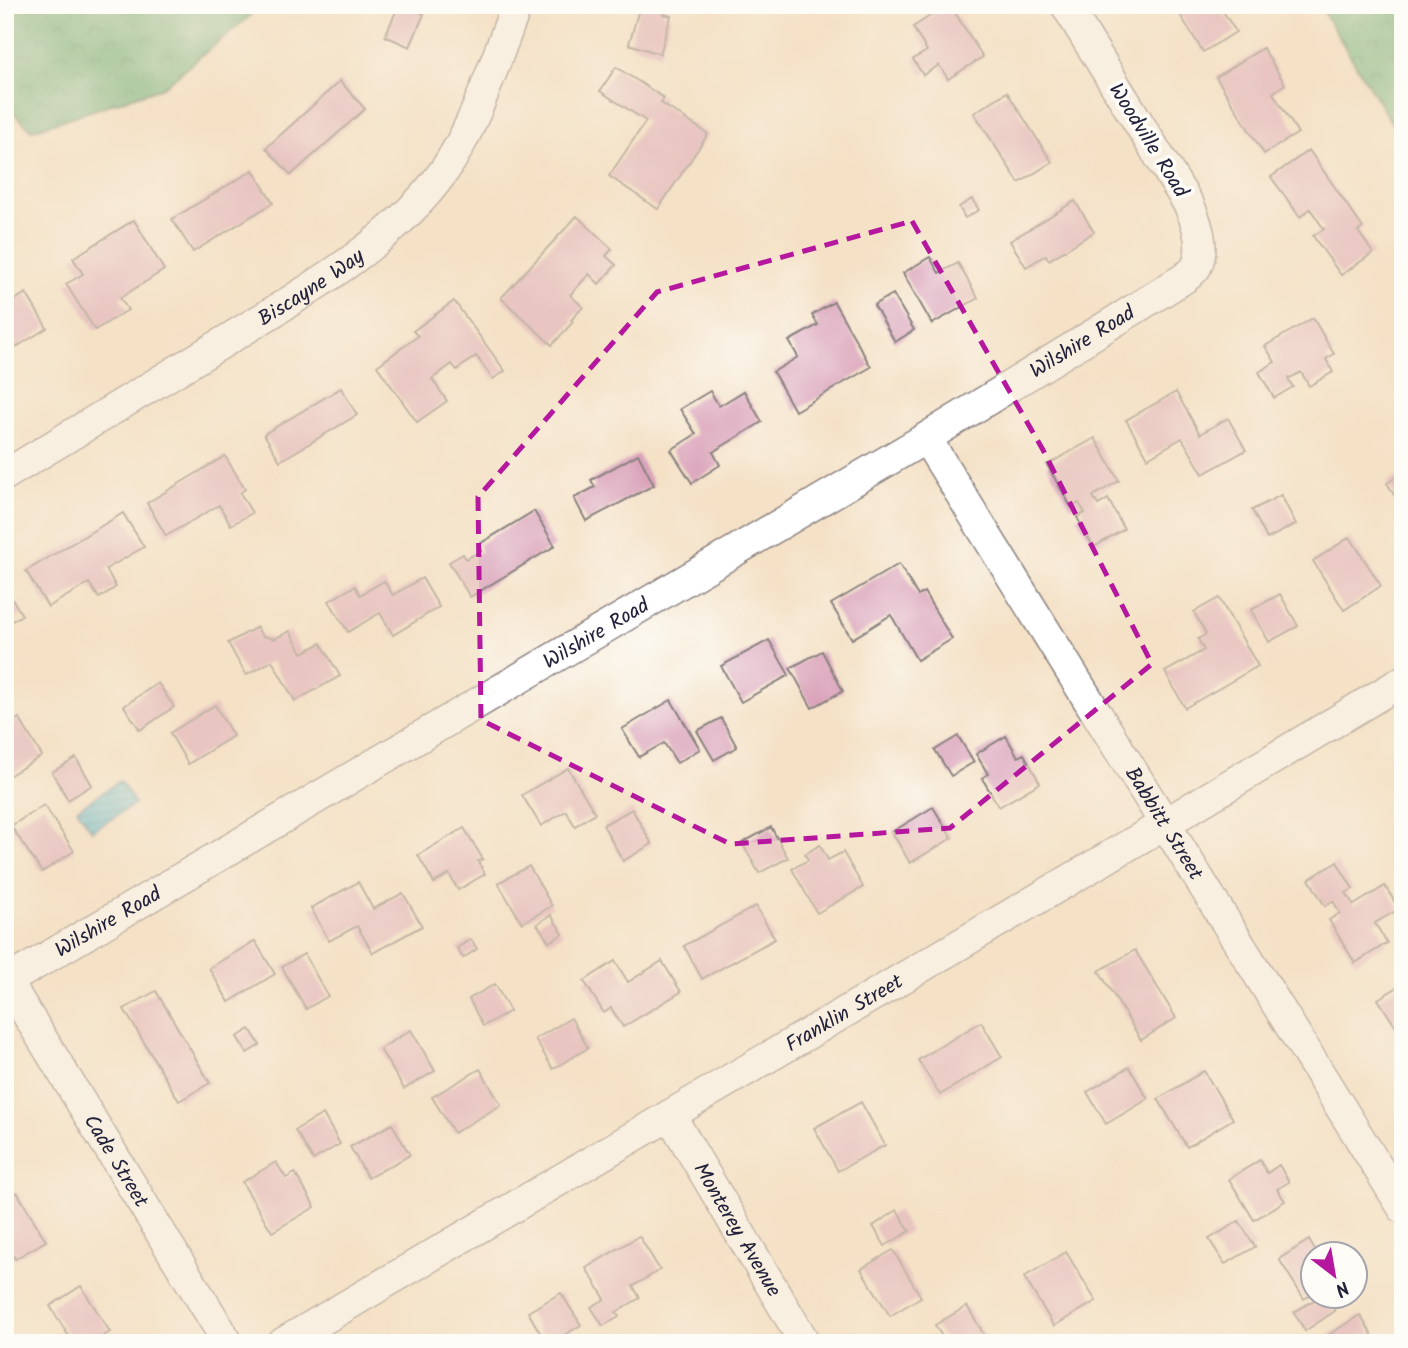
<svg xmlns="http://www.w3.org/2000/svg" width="1408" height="1348" font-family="Kalam,sans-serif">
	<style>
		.forest { fill: url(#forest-crowns); stroke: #426a5c; stroke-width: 2 }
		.water { fill: url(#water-rules); stroke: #3c6e88; stroke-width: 2 }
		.building { fill: #daa3ba }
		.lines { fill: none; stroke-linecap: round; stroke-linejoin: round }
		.minor-casing { stroke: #8b8280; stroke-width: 33 }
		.minor { stroke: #fff; stroke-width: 30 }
		.marked { fill: none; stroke: #b5179e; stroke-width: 5; stroke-dasharray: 14 9; stroke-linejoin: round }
		.labels { text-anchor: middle; stroke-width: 7; stroke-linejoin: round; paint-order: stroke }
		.street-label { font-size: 21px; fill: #22223b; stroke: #fdfcf7 }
	</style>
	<defs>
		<pattern id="forest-crowns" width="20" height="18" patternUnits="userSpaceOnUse" patternTransform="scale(1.75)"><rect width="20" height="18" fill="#62b17c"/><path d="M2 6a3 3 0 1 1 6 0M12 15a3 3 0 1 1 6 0" fill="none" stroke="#509067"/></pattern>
		<pattern id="water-rules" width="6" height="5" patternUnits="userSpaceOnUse" patternTransform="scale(1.75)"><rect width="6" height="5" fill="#55bbd4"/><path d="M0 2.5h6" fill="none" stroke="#4698ad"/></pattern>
	</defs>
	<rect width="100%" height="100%" fill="#fdfcf7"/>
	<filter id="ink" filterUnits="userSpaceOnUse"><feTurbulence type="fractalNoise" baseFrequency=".0143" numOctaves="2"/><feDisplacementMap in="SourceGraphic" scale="14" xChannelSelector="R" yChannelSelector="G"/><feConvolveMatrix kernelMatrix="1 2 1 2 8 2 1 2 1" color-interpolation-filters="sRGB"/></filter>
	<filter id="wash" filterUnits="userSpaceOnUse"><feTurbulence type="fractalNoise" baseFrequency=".00686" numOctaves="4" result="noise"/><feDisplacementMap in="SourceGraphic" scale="28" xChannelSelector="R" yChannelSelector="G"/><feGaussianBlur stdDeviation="1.57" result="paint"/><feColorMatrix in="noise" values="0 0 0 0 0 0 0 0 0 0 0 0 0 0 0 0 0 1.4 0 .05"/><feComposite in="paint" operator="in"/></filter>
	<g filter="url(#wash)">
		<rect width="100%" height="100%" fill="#f4e1c6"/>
		<g class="forest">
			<path d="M5,5H252L250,16L163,87L32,130L5,105Z"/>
			<path d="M1319,5H1403V142Z"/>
		</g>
		<path class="water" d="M120,781L135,804L92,831L77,809Z"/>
		<g id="blocks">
			<g class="building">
				<path d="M399,5H421L418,11L424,14L410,47L385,36Z"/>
				<path d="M629,5H666L663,14L671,16L660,54L629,44L639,9Z"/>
				<path d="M947,5H950L983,57L948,79L939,65L923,75L913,59L927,51L913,27Z"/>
				<path d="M1174,5H1219L1236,32L1203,52Z"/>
				<path d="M1263,48L1285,84L1273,93L1298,133L1264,154L1216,77Z"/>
				<path d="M616,67L664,98L661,103L708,134L658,209L609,176L646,121L600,91Z"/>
				<path d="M340,81L365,109L291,175L266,148Z"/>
				<path d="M1007,92L1052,162L1019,183L974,113Z"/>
				<path d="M1309,150L1363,228L1358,231L1373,253L1341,275L1313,236L1324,229L1310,209L1300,217L1271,177Z"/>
				<path d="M253,170L273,203L193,252L172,219Z"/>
				<path d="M972,199L979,210L965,218L959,207Z"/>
				<path d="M1075,201L1094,232L1049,260L1046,255L1026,267L1010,241Z"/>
				<path d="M577,216L612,249L606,256L616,265L599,284L589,274L570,295L583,307L571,320L573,322L552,345L501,298Z"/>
				<path d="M134,220L164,270L120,298L128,310L95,330L66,284L83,274L73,258Z"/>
				<path d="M930,257L939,273L958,263L978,298L932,324L903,273Z"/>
				<path d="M26,293L47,328L5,354V306Z"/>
				<path d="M893,294L914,330L895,342L874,305Z"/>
				<path d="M454,301L505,371L493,379L476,356L457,370L452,364L432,379L447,401L417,422L377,366L418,336L413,331Z"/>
				<path d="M834,302L871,367L795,411L773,372L798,357L789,341L818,325L812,315Z"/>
				<path d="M1313,318L1334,354L1326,359L1333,372L1309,386L1301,372L1288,379L1293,387L1274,398L1259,372L1275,362L1265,346Z"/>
				<path d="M341,388L357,415L280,461L264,434Z"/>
				<path d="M710,391L719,406L744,391L762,422L713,452L720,465L692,483L671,450L696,434L680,409Z"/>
				<path d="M1176,392L1200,434L1228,418L1246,450L1203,474L1182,438L1148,458L1126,420Z"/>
				<path d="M1095,438L1119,481L1093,496L1098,505L1108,499L1124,529L1094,547L1077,517L1085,513L1079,503L1071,507L1047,465Z"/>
				<path d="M638,454L654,485L586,521L574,498L595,487L591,480Z"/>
				<path d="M225,456L245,489L240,493L252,513L231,525L219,505L166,536L147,503Z"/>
				<path d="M1403,473V510L1387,483Z"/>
				<path d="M1281,495L1296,524L1267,539L1252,510Z"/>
				<path d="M534,511L555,546L470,597L449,562L463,554L466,559L481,551L478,545Z"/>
				<path d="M123,513L144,547L106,569L116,587L99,598L89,583L48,607L26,571Z"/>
				<path d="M1350,537L1381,586L1344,610L1313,561Z"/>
				<path d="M899,564L918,596L924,592L952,639L917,660L891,615L852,639L831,604Z"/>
				<path d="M422,578L439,607L393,635L380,613L348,632L329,601L355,586L360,595L384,581L393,595Z"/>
				<path d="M5,587L22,615L5,625Z"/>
				<path d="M1280,594L1298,626L1269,642L1251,610Z"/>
				<path d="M1219,598L1258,666L1185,708L1165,672L1204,650L1198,639L1206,634L1194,612Z"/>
				<path d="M257,627L262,636L274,639L290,631L302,653L321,643L340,676L295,701L272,661L246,675L228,643Z"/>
				<path d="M769,640L789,675L741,702L721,666Z"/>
				<path d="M822,651L843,691L812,708L790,668Z"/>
				<path d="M158,683L174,707L140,730L124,706Z"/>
				<path d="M671,700L700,749L677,763L664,743L639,757L622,729Z"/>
				<path d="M215,705L233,736L188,764L170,733Z"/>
				<path d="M19,718L42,756L5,778V727Z"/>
				<path d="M721,718L737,747L714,760L697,731Z"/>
				<path d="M958,736L974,762L951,776L935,750Z"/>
				<path d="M1006,736L1018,757L1024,754L1040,783L999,807L982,778L988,774L976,754Z"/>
				<path d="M76,758L92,785L68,800L52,772Z"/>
				<path d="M568,768L595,813L575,826L566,811L541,826L522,795Z"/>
				<path d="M44,805L74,851L42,872L11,826Z"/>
				<path d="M933,807L952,838L910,863L892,832Z"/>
				<path d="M632,809L652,844L623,861L603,825Z"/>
				<path d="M771,827L788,858L759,873L742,843Z"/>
				<path d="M464,828L483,859L478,861L485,874L458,890L449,874L434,883L418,855Z"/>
				<path d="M820,845L828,860L843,852L863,887L817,913L792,869L808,860L805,854Z"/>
				<path d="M1337,862L1353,889L1346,893L1354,905L1385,886L1399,909L1375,923L1387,943L1355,963L1329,920L1340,913L1333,901L1325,906L1309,879Z"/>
				<path d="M529,866L552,906L522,923L498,883Z"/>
				<path d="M358,882L373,909L403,893L422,926L373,953L357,926L329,941L311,908Z"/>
				<path d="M756,906L775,939L702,979L684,946Z"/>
				<path d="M551,915L563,934L549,942L537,924Z"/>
				<path d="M471,939L477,949L463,958L457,948Z"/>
				<path d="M255,941L275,974L229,1002L209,968Z"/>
				<path d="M1135,950L1176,1018L1141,1040L1099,971Z"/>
				<path d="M304,954L328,996L306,1009L282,967Z"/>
				<path d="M615,961L628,982L662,961L681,992L623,1027L611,1008L604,1013L584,981Z"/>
				<path d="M495,984L510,1011L483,1026L469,999Z"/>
				<path d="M1403,984V1038L1378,999Z"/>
				<path d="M156,991L210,1083L179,1101L124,1009Z"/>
				<path d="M571,1018L588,1048L553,1069L535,1039Z"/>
				<path d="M981,1022L1002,1057L940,1095L918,1060Z"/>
				<path d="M250,1029L260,1045L247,1053L237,1037Z"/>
				<path d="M411,1030L435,1071L404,1089L380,1049Z"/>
				<path d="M1129,1067L1148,1099L1106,1124L1087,1092Z"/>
				<path d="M480,1069L501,1105L454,1133L432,1097Z"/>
				<path d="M1204,1071L1233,1119L1187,1147L1158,1099Z"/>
				<path d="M861,1102L885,1145L838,1171L814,1128Z"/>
				<path d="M323,1114L340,1144L313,1160L295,1130Z"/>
				<path d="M392,1124L410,1155L368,1178L350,1147Z"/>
				<path d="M1260,1160L1267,1173L1279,1165L1289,1182L1277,1189L1285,1201L1254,1220L1229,1179Z"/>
				<path d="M276,1162L286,1178L295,1173L315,1207L272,1232L242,1182Z"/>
				<path d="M17,1192L46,1241L15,1259L5,1243V1199Z"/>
				<path d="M897,1210L910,1231L885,1246L873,1226Z"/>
				<path d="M1239,1221L1255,1247L1225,1264L1209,1239Z"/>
				<path d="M639,1236L660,1270L633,1286L640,1298L616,1312L619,1317L603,1326L591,1307L605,1299L586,1268Z"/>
				<path d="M1309,1240L1317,1254H1314V1293L1304,1299L1279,1259Z"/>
				<path d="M893,1250L921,1297L890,1316L861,1269Z"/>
				<path d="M1066,1252L1096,1301L1054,1326L1024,1277Z"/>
				<path d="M81,1286L110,1332L92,1343H73L50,1306Z"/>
				<path d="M561,1293L581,1325L551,1343H546L528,1312Z"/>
				<path d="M1321,1296H1326L1335,1311L1305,1331L1294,1312Z"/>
				<path d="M967,1306L986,1338L978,1343H946L935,1325Z"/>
				<path d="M1360,1315L1377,1343H1324L1322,1339Z"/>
			</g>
		</g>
	</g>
	<g filter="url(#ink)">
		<use href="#blocks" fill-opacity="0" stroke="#8b8280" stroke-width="2"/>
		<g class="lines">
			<defs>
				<g id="minor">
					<path id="s1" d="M926,438L1403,1208"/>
					<path id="s2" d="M5,475C76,432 148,388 219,345C295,298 392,245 444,171C476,125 496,57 517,5"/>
					<path id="s3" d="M5,978L228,1343"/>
					<path id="s4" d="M7,981L926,438L1183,279C1187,276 1194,271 1196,267C1206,248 1197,223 1189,205L1066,5"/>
					<path id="s5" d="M670,1115L805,1343"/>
					<path id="s6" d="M283,1343L1166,823L1403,681"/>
				</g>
			</defs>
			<use href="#minor" class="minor-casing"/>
			<use href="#minor" class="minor"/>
		</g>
	</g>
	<path d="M0 0H1408V1348H0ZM912,221L1043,450L1152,664L950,828L730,844L481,720L478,497L657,292Z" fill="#f4e1c6" fill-opacity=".55" fill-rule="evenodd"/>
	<path class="marked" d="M912,221L1043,450L1152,664L950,828L730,844L481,720L478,497L657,292Z"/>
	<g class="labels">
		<g class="street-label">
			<text transform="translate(1149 140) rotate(58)" y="7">Woodville Road</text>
			<text dy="7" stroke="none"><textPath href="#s2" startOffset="359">Biscayne Way</textPath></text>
			<text dy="7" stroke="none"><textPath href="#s4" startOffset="1251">Wilshire Road</textPath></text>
			<text dy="7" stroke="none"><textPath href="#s4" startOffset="684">Wilshire Road</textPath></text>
			<text dy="7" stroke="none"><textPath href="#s1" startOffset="453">Babbitt Street</textPath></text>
			<text dy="7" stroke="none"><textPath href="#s4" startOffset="117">Wilshire Road</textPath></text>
			<text dy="7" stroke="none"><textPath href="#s6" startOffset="651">Franklin Street</textPath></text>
			<text dy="7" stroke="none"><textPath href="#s3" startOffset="214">Cade Street</textPath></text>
			<text dy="7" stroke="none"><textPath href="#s5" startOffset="133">Monterey Avenue</textPath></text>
		</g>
	</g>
	<rect width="1408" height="1348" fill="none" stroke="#fdfcf7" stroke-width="28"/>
	<g transform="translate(1334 1275) rotate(149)"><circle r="33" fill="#fdfcf7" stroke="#a5a5ac" stroke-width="2"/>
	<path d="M0-5L12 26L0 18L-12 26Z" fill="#b5179e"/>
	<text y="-10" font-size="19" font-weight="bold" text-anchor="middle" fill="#22223b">N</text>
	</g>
</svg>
